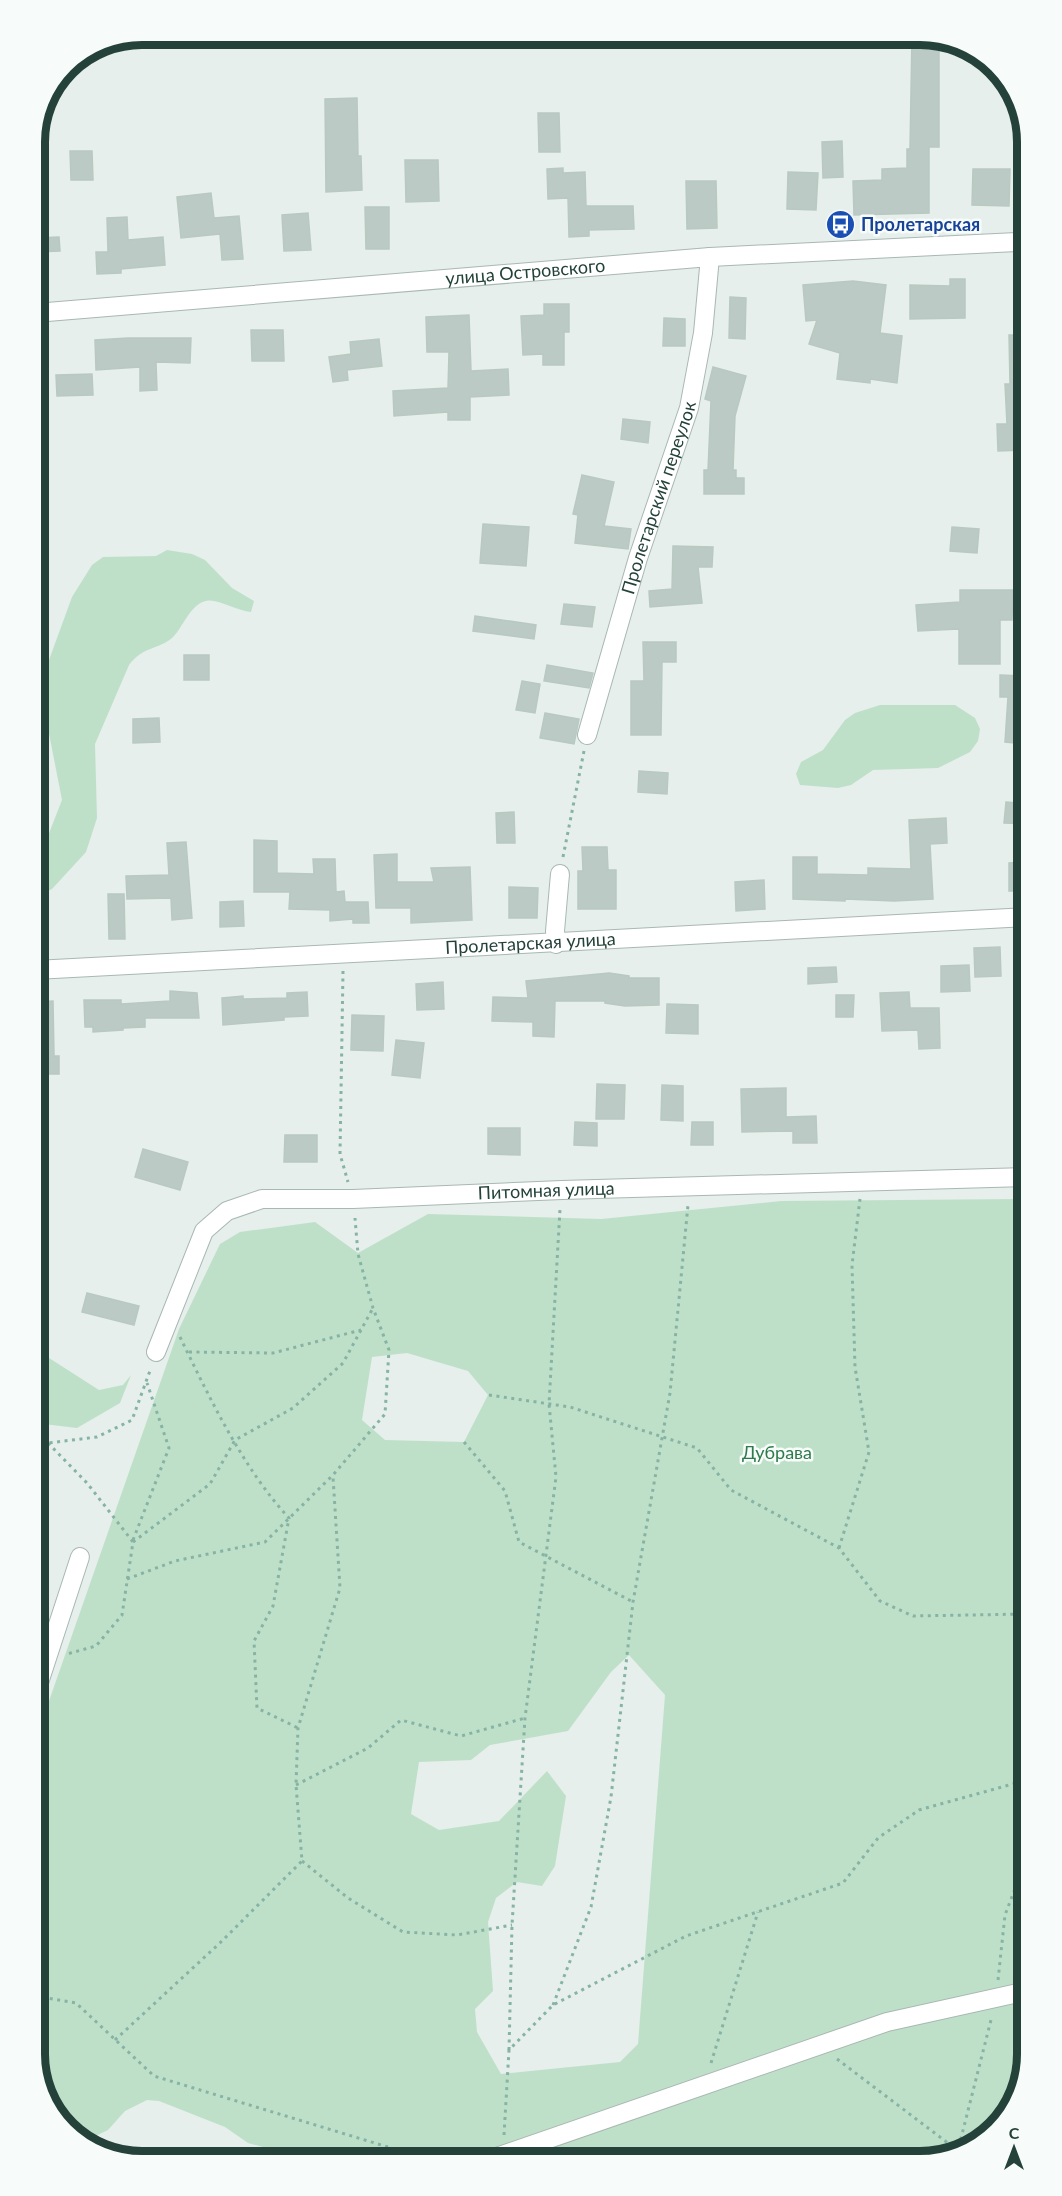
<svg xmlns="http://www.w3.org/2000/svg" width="1062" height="2196" font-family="Lato,sans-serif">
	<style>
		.green { fill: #bfe0c8; fill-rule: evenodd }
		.building { fill: #bbcac4; stroke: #b8c9c2; stroke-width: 1.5 }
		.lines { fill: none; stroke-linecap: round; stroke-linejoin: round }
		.minor-casing { stroke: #a8b8b2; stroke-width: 20 }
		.path { stroke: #86b3a5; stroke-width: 3; stroke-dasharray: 3 4.5; stroke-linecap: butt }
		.minor { stroke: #fff; stroke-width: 18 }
		.labels { text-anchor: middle; stroke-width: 5; stroke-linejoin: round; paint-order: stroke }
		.transit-label { font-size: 18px; font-weight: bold; fill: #164399; stroke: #f7fbf9; text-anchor: start }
		.street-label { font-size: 18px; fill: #24423a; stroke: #f7fbf9 }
		.park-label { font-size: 18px; fill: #2d7a4b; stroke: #f7fbf9 }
		.rim { fill: none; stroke: #24423a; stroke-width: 8 }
	</style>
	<rect width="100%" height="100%" fill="#e6efeb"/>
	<g class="green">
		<path d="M167,550L192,554L205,560L232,588L254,601L251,612C237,611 217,598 206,601C190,604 183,628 172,638C158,650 143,646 129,665L95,744L97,818L86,852L52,889L35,897V853L46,841L62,800L44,708L49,660L72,597L92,565L103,557L156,556Z"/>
		<path d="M880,705H955L975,718L980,729L978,741L970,752L938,768L873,770L851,785L838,788L800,785L796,774L801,762L823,750L845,720L855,713Z"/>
		<path d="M1027,1199V2054L1009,2114L961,2153L920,2161H291L274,2150L248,2143L225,2127L159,2101L147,2100L125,2111L108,2130L83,2142L77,2139L43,2095L35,2054V1741L179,1329L220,1244L240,1232L315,1222L358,1253L428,1214L601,1219L781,1201ZM407,1353L468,1371L488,1395L464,1442L385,1440L362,1420L372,1357ZM629,1655L665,1695L638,2044L620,2062L501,2074L477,2032L475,2009L493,1991L488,1922L496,1898L517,1882L542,1886L555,1866L566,1796L547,1771L499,1821L439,1830L411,1814L419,1762L471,1760L490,1745L568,1731L611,1672Z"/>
		<path d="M35,1349L99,1390L123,1385L131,1375L120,1403L77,1428L35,1423Z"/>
	</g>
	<g class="building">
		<path d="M912,35H927L939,39V147H929V213L854,215L853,181L882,180V169L907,168V149H910Z"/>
		<path d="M357,98L358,156H361L362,190L326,192L325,99Z"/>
		<path d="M538,113H559L560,152H539Z"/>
		<path d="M842,141L843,177L823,178L822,142Z"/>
		<path d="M70,151H92L93,180H71Z"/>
		<path d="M405,160H438L439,201L406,202Z"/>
		<path d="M563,168V173L585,172L586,206H633L634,229L589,230V236L569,237L568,198L548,199L547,169Z"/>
		<path d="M973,169H1010L1009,206L972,205Z"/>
		<path d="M788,172L818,173L816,210L787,209Z"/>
		<path d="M686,181H716L717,228L687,229Z"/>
		<path d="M211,193L214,218L239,216L243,259L222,260L220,234L181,238L177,197Z"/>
		<path d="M365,207H389V249H366Z"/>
		<path d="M308,213L311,250L284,251L282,215Z"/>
		<path d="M127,217L128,240L163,237L165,265L121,269V273L97,274L96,252H108L107,218Z"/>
		<path d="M59,237L60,251L36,252L35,238Z"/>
		<path d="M950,279H965V318L910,319V285L950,286Z"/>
		<path d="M853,281L886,285L880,333L902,336L897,383L870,379V383L837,379L840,353L809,344L817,320L806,321L803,285Z"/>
		<path d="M730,297L746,298L745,339L729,338Z"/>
		<path d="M544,304H569V332H564V365H543V354L523,355L521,316L544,315Z"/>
		<path d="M469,315L471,371L508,369L509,395L470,397V420H448V412L394,416L393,391L448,388L449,352H427L426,317Z"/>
		<path d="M664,318L685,319V346H663Z"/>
		<path d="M251,330H283L284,361H252Z"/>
		<path d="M1009,335H1028V450L998,451L997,424H1007L1005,384H1010Z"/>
		<path d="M128,338H191L190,363L156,362L157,390L140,391V367L96,370L95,340Z"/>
		<path d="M379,339L382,366L347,370L348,380L333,382L329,357L351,354L350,342Z"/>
		<path d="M713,367L746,376L735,416L733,470H736V478H744V494H704V470H708L711,401L705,399Z"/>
		<path d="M92,374L93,395L57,396L56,375Z"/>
		<path d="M623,419L650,422L648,443L621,439Z"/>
		<path d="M582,475L614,482L604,526L631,529L628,549L575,543L578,515L573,514Z"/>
		<path d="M483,524L529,527L526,566L480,563Z"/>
		<path d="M952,527L979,529L977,553L950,551Z"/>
		<path d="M673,546L713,547L712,567H698L702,603L650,607L649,591L672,589Z"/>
		<path d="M960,590H1013L1012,620H1000V664H959V629L918,631L916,605L960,602Z"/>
		<path d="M564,604L595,607L592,627L561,624Z"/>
		<path d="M475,616L536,625L534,639L473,631Z"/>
		<path d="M643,642H676V662H662L661,735H631V681H644Z"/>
		<rect x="184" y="655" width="25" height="25"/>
		<path d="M547,665L593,673L589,688L544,681Z"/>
		<path d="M1000,675L1028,676V744L1005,742L1008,697H1000Z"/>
		<path d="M522,681L540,684L535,713L516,710Z"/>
		<path d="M545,713L579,719L574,744L540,738Z"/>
		<path d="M159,718L160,742L133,743V719Z"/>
		<path d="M639,771L668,773L667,794L638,792Z"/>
		<path d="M1006,802L1028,804V824L1004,823Z"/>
		<path d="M514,812L515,843H497L496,813Z"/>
		<path d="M946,818L947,843L930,844L933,899L894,901L845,899V901L793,899V857H817V874L868,875V868L911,869L909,820Z"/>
		<path d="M254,840L277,841V873L314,874L313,859H335L336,892L344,891L345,902H368L369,923H353V919L330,921V910L289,909L290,892H254Z"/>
		<path d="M186,842L192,918L172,920L171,898L127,899L126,876L169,875L167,843Z"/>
		<path d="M582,847H607L608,870H616V909H578V871H583Z"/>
		<path d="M397,854V882H434L431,868L470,867L472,920L411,923V908H376L374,855Z"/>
		<path d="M1028,862V891H1009V863Z"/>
		<path d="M764,880L765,909L736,911L735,882Z"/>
		<path d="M509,887L538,888L537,918H509Z"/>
		<path d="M108,894H124L125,939H109Z"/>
		<path d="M243,901L244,926L220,927V902Z"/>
		<path d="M1000,947L1001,976L975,977L974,948Z"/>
		<path d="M969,965L970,991L941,992V966Z"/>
		<path d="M836,967L837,982L808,984V968Z"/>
		<path d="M609,973L629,976V978H659V1005L625,1006L605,1003V1001H555L554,1037L533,1036V1022L492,1021L493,997L528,998L526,981Z"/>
		<path d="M443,982L444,1009L417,1010L416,984Z"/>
		<path d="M170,991L197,993L199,1018H145V1027L123,1028V1030L93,1032V1027H85L84,1000H121V1004L170,1001Z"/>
		<path d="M307,992L308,1016L284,1017V1020L223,1025L222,998L243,996V999L287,998V993Z"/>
		<path d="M909,992L910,1008H939L940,1048L919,1049L918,1030L882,1031L880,993Z"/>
		<path d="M836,995H854L853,1017H836Z"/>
		<path d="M53,1001L54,1056H59V1074H38V1032H35V1002Z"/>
		<path d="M667,1004L698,1005V1034L666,1033Z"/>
		<path d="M352,1015L384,1016L383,1051L351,1050Z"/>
		<path d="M396,1040L424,1043L420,1078L392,1075Z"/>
		<path d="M597,1084L625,1085L624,1119H596Z"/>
		<path d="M662,1085L683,1086V1121L661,1120Z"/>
		<path d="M786,1088V1117L816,1116L817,1143H793V1131L742,1132L741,1089Z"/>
		<path d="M575,1122L597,1123V1146L574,1145Z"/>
		<path d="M692,1122H713V1145H691Z"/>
		<path d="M488,1128H520V1155L488,1154Z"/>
		<path d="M285,1135H317V1162H284Z"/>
		<path d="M143,1149L188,1162L180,1190L135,1177Z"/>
		<path d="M87,1293L139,1306L134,1325L82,1312Z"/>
	</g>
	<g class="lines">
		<defs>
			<g id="minor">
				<path id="s1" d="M35,313L710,257L1017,242L1027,239"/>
				<path id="s2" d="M587,735L638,558L689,408L703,333L710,257"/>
				<path d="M556,944L555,931L560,874"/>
				<path id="s3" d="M35,970L1027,917"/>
				<path id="s4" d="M156,1352L204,1231L227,1211L262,1199H353L562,1190L1027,1177"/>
				<path d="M35,1695L80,1557"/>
				<path d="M485,2161L887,2022L1027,1991"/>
			</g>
		</defs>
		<use href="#minor" class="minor-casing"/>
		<g class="path">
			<path d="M563,857L584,751"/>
			<path d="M343,971L340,1154L348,1182"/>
			<path d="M180,1337C209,1397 244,1470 289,1518L273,1606L254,1641L257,1708L298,1728"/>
			<path d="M189,1352L273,1353L361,1330"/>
			<path d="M489,1395L570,1407L697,1448L731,1490L839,1548L880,1601L913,1616L1027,1614"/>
			<path d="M35,1440L48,1443L97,1437L132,1420L151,1368"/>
			<path d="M464,1442L505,1491L519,1542L633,1602"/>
			<path d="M48,1443L87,1483L133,1542L122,1615L96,1646L67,1654"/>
			<path d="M133,1540L169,1448L147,1383"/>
			<path d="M133,1542L210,1484L235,1440L293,1408L343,1363L373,1308"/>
			<path d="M839,1548L869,1452L855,1367L852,1265L860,1199"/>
			<path d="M127,1579L175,1561L265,1542L333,1475L385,1414L389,1350L373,1308L358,1254L355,1218"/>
			<path d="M296,1785L368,1748L401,1720L461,1736L525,1718"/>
			<path d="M302,1861L348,1898L403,1932L457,1935L512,1925"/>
			<path d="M998,1980L1005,1915L1027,1857"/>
			<path d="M35,1996L76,2003L154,2076L434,2161"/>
			<path d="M553,2005L591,1907L611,1797L633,1602L670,1393L688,1205"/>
			<path d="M115,2040L222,1941L302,1861L296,1785L298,1728L340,1588L333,1477"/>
			<path d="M509,2050L512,1925L525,1718L556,1477L549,1404L560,1209"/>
			<path d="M837,2059L961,2153"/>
			<path d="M711,2063L758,1912"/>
			<path d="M39,2076L52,2092L59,2116"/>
			<path d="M504,2135L509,2050L553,2005L686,1936L843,1883L878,1838L919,1810L1027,1780"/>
			<path d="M957,2154L992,2016"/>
		</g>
		<use href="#minor" class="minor"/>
	</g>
	<defs>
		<symbol id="bus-disc" viewBox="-11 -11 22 22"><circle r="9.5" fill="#1a4fb4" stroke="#f7fbf9"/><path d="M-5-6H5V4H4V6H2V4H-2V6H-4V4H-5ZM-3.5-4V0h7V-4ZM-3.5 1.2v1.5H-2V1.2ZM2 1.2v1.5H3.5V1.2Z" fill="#fff"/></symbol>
	</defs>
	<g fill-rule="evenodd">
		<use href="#bus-disc" x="824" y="208" width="33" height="33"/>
	</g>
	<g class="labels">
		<g class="transit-label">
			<text x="861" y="231">Пролетарская</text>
		</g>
		<g class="street-label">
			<text dy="6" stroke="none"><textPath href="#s1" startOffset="492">улица Островского</textPath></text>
			<text dy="6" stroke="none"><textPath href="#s2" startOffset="248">Пролетарский переулок</textPath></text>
			<text dy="6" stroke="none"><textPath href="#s3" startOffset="496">Пролетарская улица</textPath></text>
			<text dy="6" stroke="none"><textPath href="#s4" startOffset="482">Питомная улица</textPath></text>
		</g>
		<g class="park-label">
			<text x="777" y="1459">Дубрава</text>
		</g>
	</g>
	<path d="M0 0H1062V2196H0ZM142 45H920A97 97 0 0 1 1017 142V2054A97 97 0 0 1 920 2151H142A97 97 0 0 1 45 2054V142A97 97 0 0 1 142 45Z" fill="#f7fbf9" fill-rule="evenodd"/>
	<path class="rim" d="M142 45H920A97 97 0 0 1 1017 142V2054A97 97 0 0 1 920 2151H142A97 97 0 0 1 45 2054V142A97 97 0 0 1 142 45Z"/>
	<g transform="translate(1014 2148)" stroke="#f7fbf9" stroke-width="4.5" paint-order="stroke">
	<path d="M0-4.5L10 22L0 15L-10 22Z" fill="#24423a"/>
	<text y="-9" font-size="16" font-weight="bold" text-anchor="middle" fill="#24423a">С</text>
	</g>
</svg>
